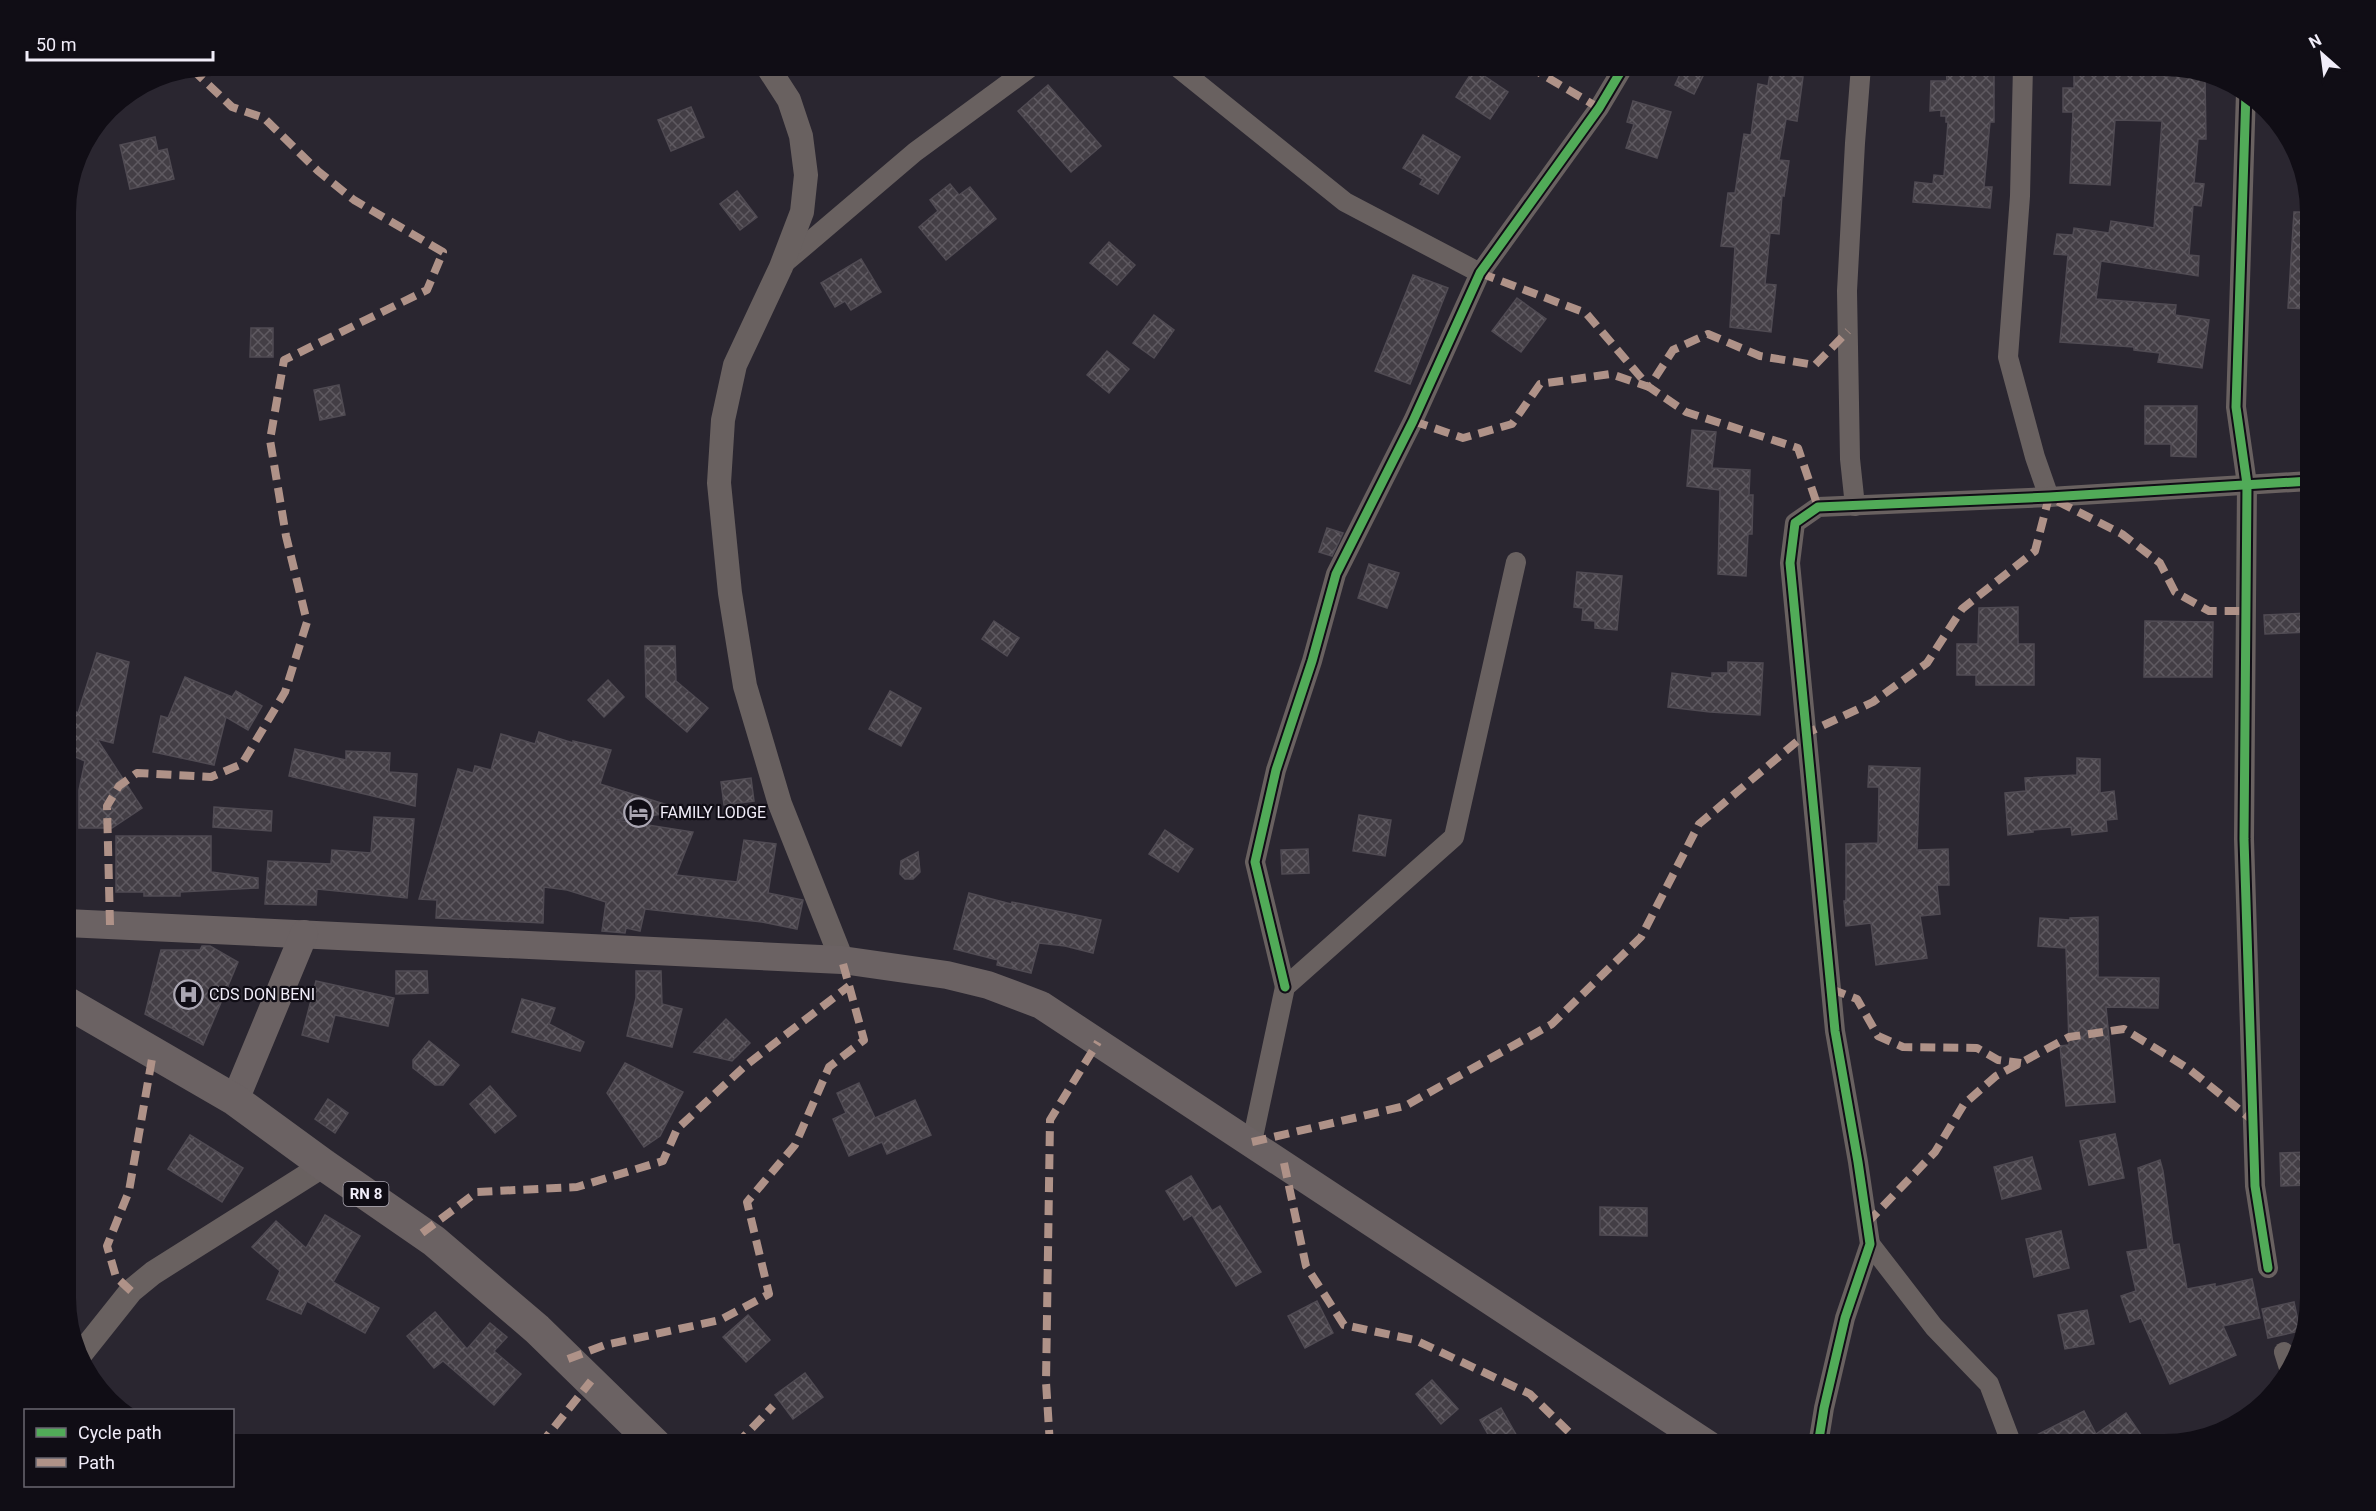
<svg xmlns="http://www.w3.org/2000/svg" width="2376" height="1511" font-family="Roboto,sans-serif">
	<style>
		.building { fill: url(#building-cross-hatch); stroke: #504b53; stroke-width: 1.5 }
		.lines { fill: none; stroke-linecap: round; stroke-linejoin: round }
		.minor { stroke: #696160; stroke-width: 20 }
		.tertiary { stroke: #696160; stroke-width: 24 }
		.secondary { stroke: #6b6263; stroke-width: 28 }
		.primary { stroke: #6b6263; stroke-width: 32 }
		.quiet { stroke: #af9288; stroke-width: 8; stroke-dasharray: 15 8; stroke-linecap: butt }
		.cycleway-casing { stroke: #100d15; stroke-width: 13 }
		.cycleway { stroke: #51ab58; stroke-width: 9 }
		.labels { text-anchor: middle; stroke-width: 4.5; stroke-linejoin: round; paint-order: stroke }
		.shield { fill: #100d15; stroke: #aeaab5; stroke-width: 1.5 }
		.shield-label { font-size: 15px; font-weight: bold; fill: #f1edf9 }
		.poi-label { font-size: 16px; fill: #f1edf9; stroke: #100d15; text-anchor: start }
	</style>
	<defs>
		<pattern id="building-cross-hatch" width="8" height="8" patternUnits="userSpaceOnUse" patternTransform="scale(1.5)"><rect width="8" height="8" fill="#433e45"/><path d="M0 0l8 8M0 8l8-8" fill="none" stroke="#5f5a61"/></pattern>
	</defs>
	<rect width="100%" height="100%" fill="#2a2630"/>
	<g class="building">
		<path d="M1684,66H1708L1694,94L1675,85Z"/>
		<path d="M2074,66H2115L2114,74L2170,76V68L2205,78L2206,139H2198L2194,183L2204,184L2201,206L2193,205L2189,255L2199,256L2198,276L2101,261L2096,299L2176,305L2175,315L2209,320L2202,368L2158,362L2160,353L2134,350V347L2060,342L2068,255L2054,254L2057,234L2073,235L2074,228L2109,233L2111,221L2154,228L2162,121L2115,120L2110,185L2070,183L2073,112H2063V88H2074Z"/>
		<path d="M1994,67V122H1990L1984,187H1992L1990,208L1913,202L1915,182L1933,184L1934,175L1944,176L1948,122H1946V116H1941V110L1930,111L1931,81H1947L1946,68Z"/>
		<path d="M1474,69L1508,92L1490,119L1456,97Z"/>
		<path d="M1770,73L1803,77L1797,121L1786,119L1779,160L1789,161L1784,196L1782,195L1779,234L1770,233L1765,284L1776,285L1771,332L1730,327L1735,247L1721,246L1728,193H1735L1744,134L1751,135L1758,84L1768,86Z"/>
		<path d="M1048,85L1101,146L1071,172L1018,111Z"/>
		<path d="M1633,101L1671,112L1657,158L1626,148L1634,124L1627,122Z"/>
		<path d="M691,107L704,137L671,151L658,120Z"/>
		<path d="M1423,135L1460,157L1438,194L1420,184L1423,179L1403,168Z"/>
		<path d="M155,137L158,151L167,149L174,179L130,189L120,145Z"/>
		<path d="M950,184L959,195L970,187L996,219L946,260L919,227L938,211L930,200Z"/>
		<path d="M737,191L757,217L740,230L720,204Z"/>
		<path d="M2294,212H2310V309L2288,308Z"/>
		<path d="M1109,242L1135,265L1117,285L1090,263Z"/>
		<path d="M861,259L881,292L851,310L845,301L835,307L821,283Z"/>
		<path d="M1413,275L1448,288L1410,384L1375,371Z"/>
		<path d="M1517,298L1546,319L1521,352L1492,331Z"/>
		<path d="M1154,315L1174,330L1154,358L1133,343Z"/>
		<path d="M251,328H273V357H250Z"/>
		<path d="M1107,351L1129,369L1109,393L1087,375Z"/>
		<path d="M339,385L345,415L320,420L314,390Z"/>
		<path d="M2145,406H2197L2196,457L2171,456V444H2145Z"/>
		<path d="M1692,430L1716,432L1712,468L1750,470L1749,495H1753L1752,534H1748L1746,576L1718,574L1720,490L1687,486Z"/>
		<path d="M1327,528L1343,533L1332,556L1319,552Z"/>
		<path d="M1369,564L1399,573L1387,608L1358,598Z"/>
		<path d="M1577,572L1622,576L1617,630L1595,628V621L1582,620L1583,608L1574,607Z"/>
		<path d="M2018,607V644H2034V685H1976V675H1957V644H1978L1979,608Z"/>
		<path d="M2310,613V632L2265,634L2264,615Z"/>
		<path d="M994,621L1019,638L1007,656L982,639Z"/>
		<path d="M2145,621L2213,622L2212,677H2144Z"/>
		<path d="M645,646H675L676,681L708,708L687,732L646,697Z"/>
		<path d="M97,653L129,662L113,743L97,739L142,808L112,828H79V790L85,761L66,753V707L78,713Z"/>
		<path d="M1728,662L1763,663L1760,715L1710,712L1668,707L1672,673L1712,678V673H1728Z"/>
		<path d="M185,677L232,697L236,691L262,706L248,730L226,717L214,765L153,752L161,716L168,718Z"/>
		<path d="M608,680L624,697L604,717L588,700Z"/>
		<path d="M890,691L921,708L901,746L869,729Z"/>
		<path d="M539,732L573,743V741L611,750L600,784L687,811L616,820L693,832L676,875L737,882L744,840L776,844L768,893L803,900L797,929L762,922L645,909L640,931L626,928L625,933L602,931L606,902L567,890L544,887L543,923L436,918L437,900L419,899L458,769L473,773L475,766L491,770L501,734L535,744Z"/>
		<path d="M295,749L346,760V751L390,753L389,772L417,774L415,806L289,776Z"/>
		<path d="M2077,758L2100,759V793L2114,791L2117,819L2106,820L2107,831L2072,835L2071,827L2033,830V832L2008,835L2005,793L2026,791L2025,778L2077,775Z"/>
		<path d="M1869,766L1920,768L1917,850L1948,849L1949,885H1937L1940,914L1920,916L1927,958L1876,965L1871,923L1846,926L1844,901H1846V844L1878,843L1879,787H1868Z"/>
		<path d="M751,778L754,801L724,805L721,782Z"/>
		<path d="M214,807L272,811L271,831L213,827Z"/>
		<path d="M1359,815L1391,820L1385,856L1353,851Z"/>
		<path d="M374,817L414,819L407,898L317,889L316,905L265,904L268,861L331,864L332,850L371,853Z"/>
		<path d="M1165,830L1193,849L1178,872L1149,854Z"/>
		<path d="M116,836H211V872L258,878V888L180,892V896H144V892H116Z"/>
		<path d="M1308,849L1309,873L1282,874L1281,850Z"/>
		<path d="M918,852L920,872L913,879H905L900,874L901,861Z"/>
		<path d="M969,893L1011,904L1012,902L1101,920L1093,953L1065,946L1039,943L1031,973L997,965L998,960L954,949Z"/>
		<path d="M2098,917V977L2159,978L2158,1008L2106,1007L2115,1102L2066,1106L2060,1046L2069,1045L2066,948L2038,946L2040,918L2070,920V918Z"/>
		<path d="M202,946H210L238,962L203,1045L145,1014L161,950H200Z"/>
		<path d="M396,971H427L428,993L396,994Z"/>
		<path d="M636,971H661L662,1004L682,1009L672,1047L627,1036L636,998Z"/>
		<path d="M316,981L394,998L388,1026L335,1015L328,1042L302,1035Z"/>
		<path d="M522,999L555,1008L549,1024L584,1042L580,1051L512,1032Z"/>
		<path d="M726,1019L750,1043L732,1061L694,1052Z"/>
		<path d="M429,1041L459,1065L443,1085H435L413,1068V1060Z"/>
		<path d="M625,1063L683,1092L660,1136L644,1147L607,1093Z"/>
		<path d="M859,1083L875,1118L915,1100L931,1135L887,1154L882,1142L849,1156L833,1119L846,1113L837,1093Z"/>
		<path d="M490,1086L516,1116L495,1133L470,1104Z"/>
		<path d="M328,1099L348,1113L335,1133L315,1119Z"/>
		<path d="M2115,1134L2124,1178L2089,1185L2080,1141Z"/>
		<path d="M190,1135L243,1168L222,1202L168,1169Z"/>
		<path d="M2310,1152V1185L2281,1186L2280,1153Z"/>
		<path d="M2032,1157L2041,1189L2002,1199L1994,1167Z"/>
		<path d="M2160,1160L2163,1171L2173,1245L2179,1244L2187,1289L2215,1284V1287L2252,1279L2260,1318L2223,1326L2236,1355L2170,1384L2141,1318L2130,1322L2121,1296L2136,1291L2127,1252L2148,1249L2138,1168Z"/>
		<path d="M1191,1176L1212,1211L1220,1206L1261,1272L1236,1286L1192,1215L1184,1220L1166,1191Z"/>
		<path d="M1600,1207L1647,1208V1236L1600,1235Z"/>
		<path d="M325,1215L360,1236L333,1282L379,1308L365,1333L307,1301L301,1314L267,1299L280,1271L252,1247L276,1221L306,1248Z"/>
		<path d="M2061,1231L2069,1268L2034,1277L2026,1239Z"/>
		<path d="M1317,1301L1333,1333L1305,1348L1288,1316Z"/>
		<path d="M2294,1302L2300,1331L2268,1338L2262,1309Z"/>
		<path d="M2087,1310L2094,1344L2065,1349L2058,1315Z"/>
		<path d="M435,1312L467,1349L490,1323L507,1337L494,1351L521,1374L494,1405L443,1361L434,1368L407,1336Z"/>
		<path d="M748,1315L770,1340L746,1362L723,1337Z"/>
		<path d="M805,1373L823,1397L793,1419L775,1395Z"/>
		<path d="M1432,1380L1458,1409L1441,1424L1416,1394Z"/>
		<path d="M1501,1408L1522,1445H1494L1480,1420Z"/>
		<path d="M2084,1411L2096,1434L2126,1413L2148,1445H2024L2023,1442Z"/>
	</g>
	<g class="lines">
		<g class="minor">
			<path d="M1176,66L1345,202L1480,273"/>
			<path d="M2023,66L2020,196L2008,357L2035,457L2049,497"/>
			<path d="M2246,92L2236,407L2247,484L2244,839L2255,1186L2268,1268"/>
			<path d="M781,266L915,152L1032,66"/>
			<path d="M1855,506L1850,459L1847,291L1855,143L1861,66"/>
			<path d="M1285,987L1255,862L1276,770L1312,661L1336,574L1413,421L1480,273L1599,108L1624,66"/>
			<path d="M1252,1142L1285,987L1454,837L1516,562"/>
			<path d="M1870,1244L1934,1327L1989,1384L2012,1445"/>
			<path d="M2284,1352L2289,1368"/>
			<path d="M1818,1445L1824,1408L1845,1318L1870,1244L1858,1162L1835,1031L1790,563L1795,523L1818,507L2049,497L2310,481"/>
		</g>
		<g class="tertiary">
			<path d="M767,66L789,100L801,136L806,175L802,212L781,267L735,365L723,420L719,483L730,593L745,686L780,804L842,960"/>
			<path d="M80,1355L131,1291L153,1273L324,1165"/>
		</g>
		<g class="secondary">
			<path d="M66,923L842,960L947,975L988,985L1041,1005L1709,1445"/>
			<path d="M235,1100L304,934"/>
		</g>
		<path class="primary" d="M66,1002L235,1100L324,1165L434,1241L537,1329L656,1445"/>
		<g class="quiet">
			<path d="M1528,66L1599,108"/>
			<path d="M1480,273L1586,313L1649,387L1686,412L1798,448L1818,507"/>
			<path d="M1413,421L1463,438L1512,424L1540,384L1611,374L1649,387L1673,350L1708,334L1760,356L1815,365L1848,331"/>
			<path d="M110,925L107,806L119,786L137,773L211,777L242,764L285,692L307,622L286,536L270,440L284,360L427,290L443,252L354,200L318,171L264,118L232,107L193,70"/>
			<path d="M1831,989L1857,999L1878,1036L1903,1047L1977,1048L1998,1060L2021,1063"/>
			<path d="M1252,1142L1405,1106L1552,1024L1641,937L1699,824L1807,733L1873,702L1927,663L1962,609L2035,551L2049,497L2122,534L2160,563L2175,592L2209,611H2246"/>
			<path d="M1284,1163L1306,1266L1344,1325L1415,1340L1530,1394L1582,1445"/>
			<path d="M1867,1223L1935,1152L1964,1104L1996,1076L2069,1037L2124,1029L2189,1069L2252,1120"/>
			<path d="M422,1233L477,1192L577,1187L663,1161L677,1129L745,1066L849,986"/>
			<path d="M131,1291L116,1277L107,1246L129,1191L153,1053"/>
			<path d="M568,1359L605,1345L720,1320L769,1294L747,1202L795,1145L829,1067L864,1040L842,960"/>
			<path d="M540,1445L591,1381"/>
			<path d="M736,1445L773,1406"/>
			<path d="M1050,1445L1046,1382L1050,1120L1098,1042"/>
		</g>
		<defs>
			<g id="cycleway">
				<path d="M2246,92L2236,407L2247,484L2244,839L2255,1186L2268,1268"/>
				<path d="M1285,987L1255,862L1276,770L1312,661L1336,574L1413,421L1480,273L1599,108L1624,66"/>
				<path d="M1818,1445L1824,1408L1845,1318L1870,1244L1858,1162L1835,1031L1790,563L1795,523L1818,507L2049,497L2310,481"/>
			</g>
		</defs>
		<use href="#cycleway" class="cycleway-casing"/>
		<use href="#cycleway" class="cycleway"/>
	</g>
	<defs>
		<symbol id="hotel-ring" viewBox="-11 -11 22 22"><circle r="9.5" fill="#100d15" stroke="#aba7b3" stroke-width="1.5"/><path d="M-6-4.5h1.5V1H6V5H4.5V3h-9V5H-6ZM-4 0a1.8 1.8 0 1 1 3.6 0ZM.5 0V-2.5h3Q6-2.5 6 0Z" fill="#aba7b3"/></symbol>
		<symbol id="hospital-ring" viewBox="-11 -11 22 22"><circle r="9.5" fill="#100d15" stroke="#aba7b3" stroke-width="1.5"/><path d="M-5-5h3v3.5h4V-5h3V5h-3V1.5h-4V5h-3Z" fill="#aba7b3"/></symbol>
	</defs>
	<g fill-rule="evenodd">
		<use href="#hotel-ring" x="622" y="796" width="33" height="33"/>
		<use href="#hospital-ring" x="172" y="978" width="33" height="33"/>
	</g>
	<g class="labels">
		<rect class="shield" x="343.5" y="1182" width="45" height="24" rx="4.5"/>
		<g class="shield-label">
			<text x="366" y="1199">RN 8</text>
		</g>
		<g class="poi-label">
			<text x="660" y="818">FAMILY LODGE</text>
			<text x="209" y="1000">CDS DON BENI</text>
		</g>
	</g>
	<path d="M0 0H2376V1511H0ZM212 76H2164A136 136 0 0 1 2300 212V1298A136 136 0 0 1 2164 1434H212A136 136 0 0 1 76 1298V212A136 136 0 0 1 212 76Z" fill="#100d15" fill-rule="evenodd"/>
	<rect x="24" y="1409" width="210" height="78" fill="#100d15" stroke="#6a6770" stroke-width="1.5"/>
	<rect x="36" y="1428" width="30" height="9" fill="#51ab58" stroke="#6a6770" stroke-width="1.5"/>
	<text x="78" y="1439" font-size="18" fill="#f1edf9">Cycle path</text>
	<rect x="36" y="1458" width="30" height="9" fill="#af9288" stroke="#6a6770" stroke-width="1.5"/>
	<text x="78" y="1469" font-size="18" fill="#f1edf9">Path</text>
	<g transform="translate(2322 54) rotate(332)" stroke="#100d15" stroke-width="4.5" paint-order="stroke">
	<path d="M0-4.5L10 22L0 15L-10 22Z" fill="#f1edf9"/>
	<text y="-9" font-size="16" font-weight="bold" text-anchor="middle" fill="#f1edf9">N</text>
	</g>
	<path d="M27 51v9h186v-9" fill="none" stroke="#f1edf9" stroke-width="3"/>
	<text x="36" y="51" font-size="18" fill="#f1edf9" stroke="#100d15" stroke-width="4.5" paint-order="stroke">50 m</text>
</svg>
